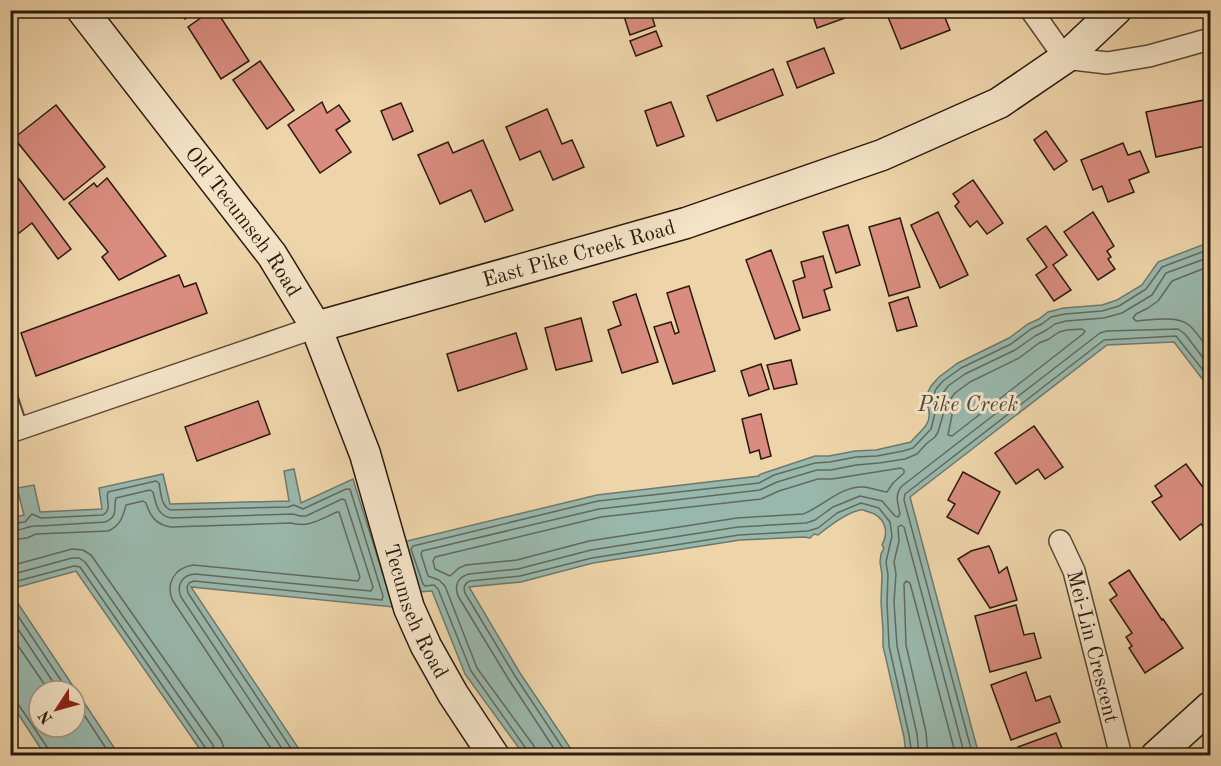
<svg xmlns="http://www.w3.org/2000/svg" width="1221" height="766" font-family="'Old Standard TT',serif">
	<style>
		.water { fill: #99b8ad; stroke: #6d796d; stroke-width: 1.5; fill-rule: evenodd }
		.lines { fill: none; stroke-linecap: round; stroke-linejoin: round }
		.shore { stroke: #62695d; stroke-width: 1.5 }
		.building { fill: #d98c7f; stroke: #2a1a0d; stroke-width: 1.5 }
		.lane-casing { stroke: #5b4834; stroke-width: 14 }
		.street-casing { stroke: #5b4834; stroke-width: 24 }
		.secondary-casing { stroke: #2a1a0d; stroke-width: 33 }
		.lane { stroke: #f4e3c7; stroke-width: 10 }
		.street { stroke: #f4e3c7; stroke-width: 21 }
		.secondary { stroke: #f4e3c7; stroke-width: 30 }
		.labels { text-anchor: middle; stroke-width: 6; stroke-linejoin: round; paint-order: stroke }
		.street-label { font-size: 21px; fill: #2a1a0d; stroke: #f4e3c7 }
		.water-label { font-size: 22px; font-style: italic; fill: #4b493d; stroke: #f4e3c7 }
	</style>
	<rect width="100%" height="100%" fill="#eed4a9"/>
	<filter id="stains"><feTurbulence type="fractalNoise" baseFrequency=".00333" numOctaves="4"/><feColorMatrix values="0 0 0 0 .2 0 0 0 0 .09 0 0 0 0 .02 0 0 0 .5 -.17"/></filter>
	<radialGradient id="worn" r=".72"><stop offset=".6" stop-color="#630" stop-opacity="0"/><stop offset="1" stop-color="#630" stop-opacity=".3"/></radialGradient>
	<g class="water">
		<path d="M1210,242V389L1174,342L1107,345L910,497L979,755H906L904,737L883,646V630L881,602L882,575L880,562L881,554L884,548L882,545C890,531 884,516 869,512C864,511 864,509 860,510C848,512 828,527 818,535L814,534L810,538L804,537L740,540L593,563L521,582L469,587L520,673L575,755H524L465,674L432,591L419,592L403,542L597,495L759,476V475L764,473L815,456H829L855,451L876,450L911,442C917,433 931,426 929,413C929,408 926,403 925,398L931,386L939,377L958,363L1009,338L1028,324L1039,319L1048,312L1064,308L1102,305L1117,300L1142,285L1158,262Z"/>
		<path d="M294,469L301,503L353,479L393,607L191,587L303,755H204L76,571L11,589V518L24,515L17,488L34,485L40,512L102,509L99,488L163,474L170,504L289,501L284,471Z"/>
		<path d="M10,593H11L119,755H45L11,703ZM39,691H75V727H39Z"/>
	</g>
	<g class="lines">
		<g class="shore">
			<path d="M1210,266L1172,281L1158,301L1148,308L1136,314L1133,318L1136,321C1150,320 1177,315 1189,325C1197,332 1204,343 1210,352"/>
			<path d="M1082,329L1085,331L1083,334L952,436L948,435L952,415L949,401L955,393L970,382L1019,358L1039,343L1049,339L1059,332L1067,330Z"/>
			<path d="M901,468L904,470V473L893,483L887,492C880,491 872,488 864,487C842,485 822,507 803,514L737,518L589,541L517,560L466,565L459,568L450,576L435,569L433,561L435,557L601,517L761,499L779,491L818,479H832Z"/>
			<path d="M10,524L25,522L32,514L41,518L103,515C113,509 105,500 108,492L156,481L159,483C161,493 161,507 171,510L288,507L294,505L303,509L346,489H350L383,596L382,600L194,581L189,583L187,587L188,593L296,756"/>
			<path d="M10,531C22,531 31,524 41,526L105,522C119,516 113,509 116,498L150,490L153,492C156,504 157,515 171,518L293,514L300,516H306L342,499L345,500L373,587L371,591L195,574C182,575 176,585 181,597L287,756"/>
			<path d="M10,540L27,538L36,534L108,531C120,526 123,517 126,505L143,501L146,503C150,516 156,525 171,527L291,523C308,528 321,519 337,512H339L360,577L358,581L193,565C174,568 165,584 173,601L276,756"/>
			<path d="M10,566L72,549L83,550L91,555L221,740L224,748L225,756"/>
			<path d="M10,575L72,558H79L85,562L213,745L216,756"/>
			<path d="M10,583L74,566L80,567L207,750L209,756"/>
			<path d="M10,604L68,691"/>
			<path d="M10,617L59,691"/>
			<path d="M10,634L49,691"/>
			<path d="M10,701H15L18,704L49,750L50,756"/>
			<path d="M75,701L111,756"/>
			<path d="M528,756L527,750L471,671L438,589L434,585L425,586L423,584L411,549L413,546L598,501L759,483L774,475L815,463L830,462L856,457L877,456L903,451L913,448L931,429L935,413L932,399L936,389L943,381L961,368L1011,344L1031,329L1042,324L1051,317L1065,314L1102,311L1119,306L1146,289L1162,267L1210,249"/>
			<path d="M536,756L534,746L477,668L445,586L439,580L428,576L421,554L422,551L599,509L760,490L777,482L817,470H831L856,465L879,463L905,459L917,454L926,444L935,437L938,432L943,415L940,400L943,393L948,386L965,374L1015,350L1035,336L1045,331L1055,324L1066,321L1104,318L1122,313L1152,295L1166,273L1210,257"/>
			<path d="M559,756L509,680L458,596C454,585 458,577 469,574L518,569L591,550L738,527L806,523L815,520L833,507L860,496L882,501L895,516L898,517L900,514C898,503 894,495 902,486L1100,333L1107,331L1178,329L1185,334L1210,367"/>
			<path d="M568,756L515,676L465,593C463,587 465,583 470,581L520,576L592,558L739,535L808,531L818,528L837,513L861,503L879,508L890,522L892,536L886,562L888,575L887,602L889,646L909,735L912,756"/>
			<path d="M919,756L917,734L897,646L894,602L896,574L894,562L899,541L898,527L901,525L904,527L965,756"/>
			<path d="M928,756L926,732L906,645L904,584L906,581L910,583L956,756"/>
			<path d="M973,756L904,500L905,494L1104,340L1176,336L1210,379"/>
		</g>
	</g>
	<g class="building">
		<path d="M179,10H198L185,19Z"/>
		<path d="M212,10H216L249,61L221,79L188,27Z"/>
		<path d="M622,10H650L655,26L630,35Z"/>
		<path d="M811,10H843L845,18L817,28Z"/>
		<path d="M906,10H942L950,30L901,49L888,17Z"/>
		<path d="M656,31L662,46L636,56L630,41Z"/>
		<path d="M824,48L834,73L797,88L787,62Z"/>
		<path d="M260,61L294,110L267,129L233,80Z"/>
		<path d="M773,69L783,95L717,121L707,96Z"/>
		<path d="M1204,100L1210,133V145L1156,157L1146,112Z"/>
		<path d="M322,102L327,113L339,105L350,121L336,130L351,152L320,173L288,125Z"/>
		<path d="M671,102L684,136L657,146L645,111Z"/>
		<path d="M401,103L413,131L393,140L381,111Z"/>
		<path d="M56,105L105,167L64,200L14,138Z"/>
		<path d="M547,109L562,144L572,140L584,167L553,180L540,151L520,160L506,127Z"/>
		<path d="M1046,131L1067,161L1054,170L1034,140Z"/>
		<path d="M483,140L513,210L485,222L471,190L440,204L418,155L448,142L453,153Z"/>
		<path d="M1123,143L1128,155L1140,151L1149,172L1129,180L1134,192L1108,202L1102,186L1093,190L1081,160Z"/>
		<path d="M10,167L71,249L58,259L32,223L14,237L10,231Z"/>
		<path d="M107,178L166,256L119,280L102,257L108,252L69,203L94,183L97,187Z"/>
		<path d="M973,180L1003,223L987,234L977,221L970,227L955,206L959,202L953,194Z"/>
		<path d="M938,212L968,275L940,288L911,225Z"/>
		<path d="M1093,212L1114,246L1107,251L1111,257L1108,259L1115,269L1098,280L1064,232Z"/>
		<path d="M900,218L920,287L889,296L869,227Z"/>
		<path d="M848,225L860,265L836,273L823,232Z"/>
		<path d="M1046,226L1067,255L1053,265L1071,290L1054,301L1036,275L1047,267L1027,239Z"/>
		<path d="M771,250L800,330L775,339L746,260Z"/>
		<path d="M823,256L832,287L824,290L830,310L803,318L793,281L805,277L801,262Z"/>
		<path d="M179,275L184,287L196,283L207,313L36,376L21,333Z"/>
		<path d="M689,286L715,371L673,384L654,327L671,322L675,334L679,332L667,293Z"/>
		<path d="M636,294L658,362L622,373L608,330L621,325L613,302Z"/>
		<path d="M908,297L917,326L897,331L889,303Z"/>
		<path d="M581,318L592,361L556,370L545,328Z"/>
		<path d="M516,333L527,369L458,391L447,354Z"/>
		<path d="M791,360L797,384L774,389L767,365Z"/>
		<path d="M761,364L769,389L749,396L741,371Z"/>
		<path d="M258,401L270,434L197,461L185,427Z"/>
		<path d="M761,414L771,456L761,459L759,450L750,453L742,419Z"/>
		<path d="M1034,426L1063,467L1045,479L1038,469L1016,484L995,453Z"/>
		<path d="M1186,464L1210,497V525L1205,529L1201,524L1180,540L1152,502L1162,496L1155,486Z"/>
		<path d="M963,472L1000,492L978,534L947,517L955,504L948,500Z"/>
		<path d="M989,546L992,552L999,573L1007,567L1017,600L990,608L958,559L971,551Z"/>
		<path d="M1129,570L1162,620L1163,619L1183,648L1145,673L1129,648L1132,646L1126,637L1132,633L1110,600L1117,595L1109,583Z"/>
		<path d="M1016,605L1024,635L1034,633L1041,658L990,672L975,616Z"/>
		<path d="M1026,672L1036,701L1050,696L1060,722L1011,740L991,685Z"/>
		<path d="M1056,733L1065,756H1021L1018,747Z"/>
	</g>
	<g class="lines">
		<defs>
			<path id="lane" d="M10,392L22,428"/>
			<g id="street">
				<path d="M1031,10L1065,58L1107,63L1149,56L1210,39"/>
				<path d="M10,432L316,327"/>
				<path id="s1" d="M1060,541L1074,571L1121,756"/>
			</g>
			<g id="secondary">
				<path id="s2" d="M82,10L272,255L316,327L365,454L409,608L426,646L453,694L494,756"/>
				<path id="s3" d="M316,327L686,223L882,155L999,103L1065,58L1116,10"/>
				<path d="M1156,756L1210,707"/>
			</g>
		</defs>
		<use href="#lane" class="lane-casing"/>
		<use href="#street" class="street-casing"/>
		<use href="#secondary" class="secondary-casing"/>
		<use href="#lane" class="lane"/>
		<use href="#street" class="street"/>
		<use href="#secondary" class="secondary"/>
	</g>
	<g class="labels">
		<g class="street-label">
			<text dy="7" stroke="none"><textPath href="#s2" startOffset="266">Old Tecumseh Road</textPath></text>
			<text dy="7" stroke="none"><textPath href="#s3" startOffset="273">East Pike Creek Road</textPath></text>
			<text dy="7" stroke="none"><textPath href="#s2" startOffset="696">Tecumseh Road</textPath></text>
			<text dy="7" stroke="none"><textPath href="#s1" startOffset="111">Mei-Lin Crescent</textPath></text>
		</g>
		<g class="water-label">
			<text x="968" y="411">Pike Creek</text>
		</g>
	</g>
	<rect width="1221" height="766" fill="none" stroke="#eed4a9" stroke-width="36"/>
	<rect x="12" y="12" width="1197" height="742" fill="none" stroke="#2a1a0d" stroke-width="3"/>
	<rect x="18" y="18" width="1185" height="730" fill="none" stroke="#2a1a0d" stroke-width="1.5"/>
	<g transform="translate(57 709) rotate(234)"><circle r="28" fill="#f4e3c7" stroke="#a3937d" stroke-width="1.5"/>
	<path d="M0-4.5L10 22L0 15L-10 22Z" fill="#8f2418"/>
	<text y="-9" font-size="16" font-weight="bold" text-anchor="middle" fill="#2a1a0d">N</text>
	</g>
	<rect width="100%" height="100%" filter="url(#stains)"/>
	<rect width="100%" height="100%" fill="url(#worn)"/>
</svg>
